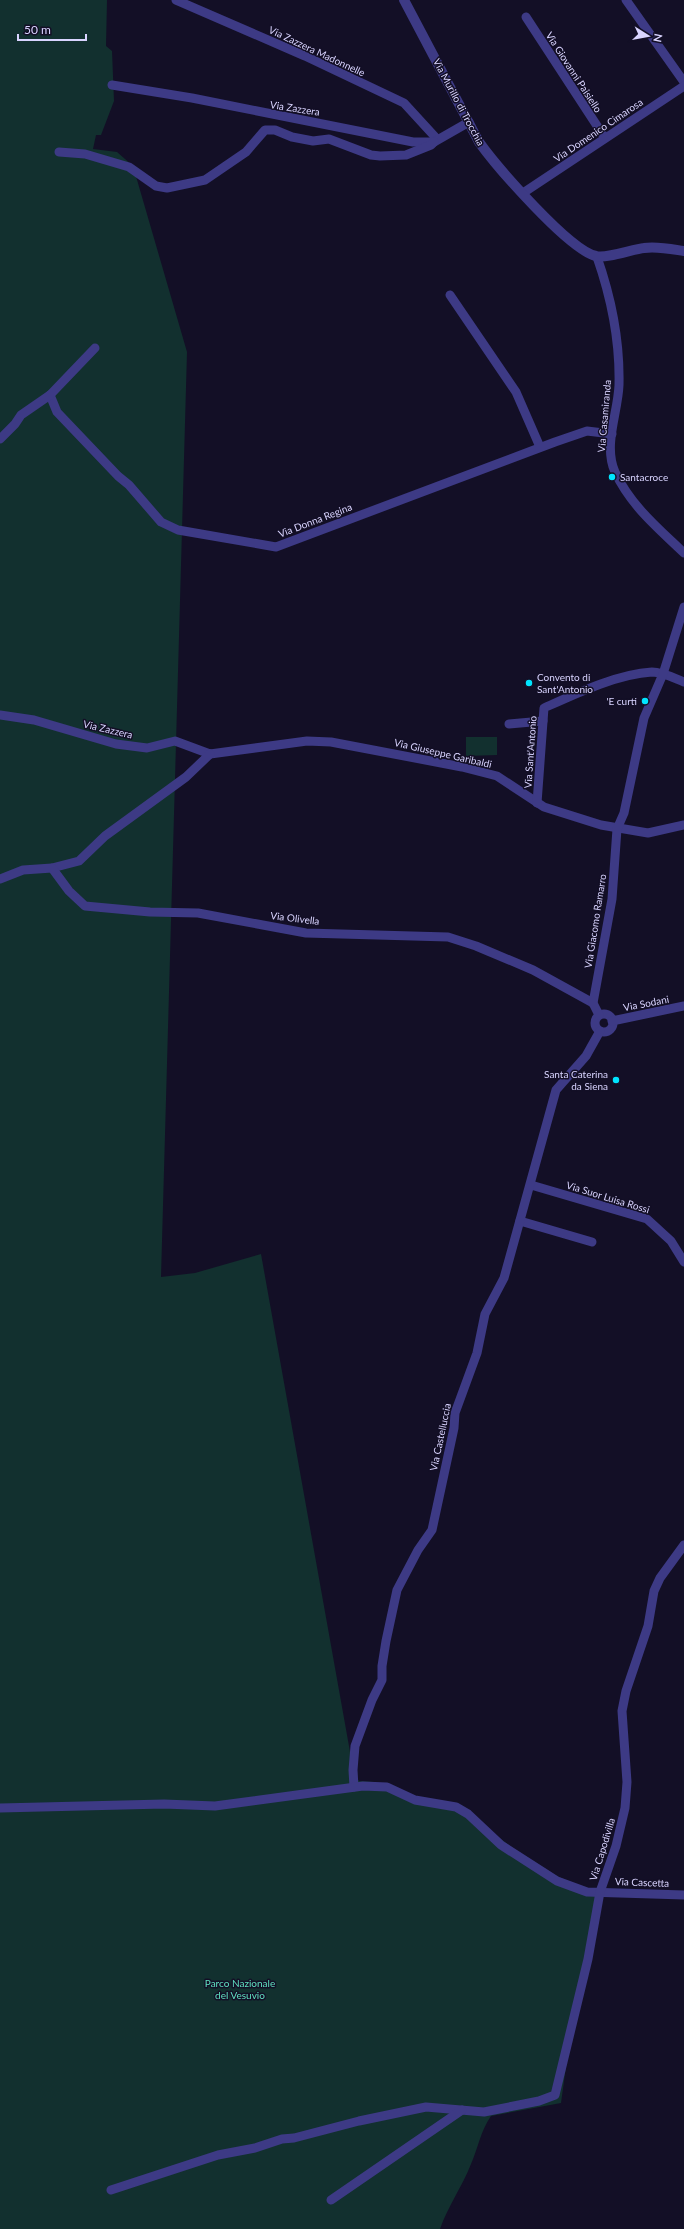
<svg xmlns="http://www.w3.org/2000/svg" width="684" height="2229" font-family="Lato,sans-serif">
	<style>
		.green { fill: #12302f }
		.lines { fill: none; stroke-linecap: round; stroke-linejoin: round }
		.minor { stroke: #3d3a85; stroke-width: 9 }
		.tertiary { stroke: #3d3a85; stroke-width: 10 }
		.poi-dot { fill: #00e5ff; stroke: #130f26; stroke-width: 1.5 }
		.labels { text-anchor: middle; stroke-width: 3; stroke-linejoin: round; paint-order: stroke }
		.street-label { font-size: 10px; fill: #d9d4ff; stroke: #130f26 }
		.poi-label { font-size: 10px; fill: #d9d4ff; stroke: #130f26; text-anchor: start }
		.park-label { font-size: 10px; fill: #5fe0c0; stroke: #130f26 }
	</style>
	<rect width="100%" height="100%" fill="#130f26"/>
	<g class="green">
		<path d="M0,0H107L106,46L112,51L114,101L101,135H96L93,149L117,152L133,166L187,352L161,1277L195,1273L261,1254L354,1774L359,1781L375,1782L469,1815L513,1848L557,1876L603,1897L568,2052L561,2103L491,2116C481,2130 478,2148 471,2164C462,2187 448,2206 440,2229H0Z"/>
		<path d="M466,737H497V755L466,756Z"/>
	</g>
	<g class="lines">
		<g class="minor">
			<path d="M176,0L305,56L404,103L437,139"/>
			<path d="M626,0L684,82"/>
			<path d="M526,17L605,138"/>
			<path d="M112,85L192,98L413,142H434L469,122"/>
			<path d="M59,152L85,154L129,167L156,186L167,188L205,180L246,152L265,130H275L292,137L313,141L329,139L371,155L380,156L406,155L431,145L434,142"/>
			<path d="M523,193L684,86"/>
			<path d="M597,257C611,297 620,342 619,385C618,413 603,445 615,472C631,506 658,528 684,553"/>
			<path d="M450,295L516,392L540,447"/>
			<path d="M50,395L57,412L118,476L129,485L161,522L178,530L276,547L555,442L587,431L612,434"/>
			<path d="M0,439L15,424L21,415L50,395L95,348"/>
			<path d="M0,715L34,720L116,744L147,748L175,741L210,754"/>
			<path d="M509,724L543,721"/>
			<path d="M210,754L307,741L331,742L462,767L497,776L544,807L601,825L648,833L684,825"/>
			<path d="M537,803L544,708C575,694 617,674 652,672C663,672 674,678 684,682"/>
			<path d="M52,868L79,861L105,836L186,777L210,754"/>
			<path d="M0,879L23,870L52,868L69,891L85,906L150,912L198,913L306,933L448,937L476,946L533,970L593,1003"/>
			<circle cx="604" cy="1023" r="9"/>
			<path d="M599,1015L593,1003L612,899L617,829L624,813L644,718L663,674L684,607"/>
			<path d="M612,1021L684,1006"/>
			<path d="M531,1185L647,1219L671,1241L684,1262"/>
			<path d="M520,1221L592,1242"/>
			<path d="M354,1787L353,1770L355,1746L372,1700L382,1680V1666L386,1641L397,1590L418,1550L432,1530L454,1428L455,1413L477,1353L485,1314L504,1278L556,1090L586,1056L600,1031"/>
			<path d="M0,1808L164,1804L215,1806L363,1786L387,1787L415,1800L456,1807L468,1814L501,1845L557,1881L587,1892L684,1895"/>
			<path d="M111,2190L218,2155L255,2148L282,2139L294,2138L359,2121L426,2107L484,2112L539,2101L555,2095L588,1959L600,1892L616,1846L625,1808L627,1782L622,1711L626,1691L648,1626L654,1591L660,1578L684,1545"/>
			<path d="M331,2200L462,2110"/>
		</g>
		<path class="tertiary" d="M404,0L479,142C497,167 569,250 596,256C606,259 633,249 644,248C657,246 671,249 684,251"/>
	</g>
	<g class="poi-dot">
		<circle cx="612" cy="477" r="4"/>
		<circle cx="529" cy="683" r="4"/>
		<circle cx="645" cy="701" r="4"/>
		<circle cx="616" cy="1080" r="4"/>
	</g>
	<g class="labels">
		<g class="street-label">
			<text transform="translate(317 51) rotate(25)" y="4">Via Zazzera Madonnelle</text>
			<text transform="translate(574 72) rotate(57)" y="4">Via Giovanni Paisiello</text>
			<text transform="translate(459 102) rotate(62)" y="4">Via Murillo di Trocchia</text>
			<text transform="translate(295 108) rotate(9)" y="4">Via Zazzera</text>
			<text transform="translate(598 130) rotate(-34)" y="4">Via Domenico Cimarosa</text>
			<text transform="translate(604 416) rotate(-85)" y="4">Via Casamiranda</text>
			<text transform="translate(315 520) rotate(-21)" y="4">Via Donna Regina</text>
			<text transform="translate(108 729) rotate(13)" y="4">Via Zazzera</text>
			<text transform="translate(530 752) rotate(-86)" y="4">Via Sant'Antonio</text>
			<text transform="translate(443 753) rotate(13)" y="4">Via Giuseppe Garibaldi</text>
			<text transform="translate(295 918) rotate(7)" y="4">Via Olivella</text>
			<text transform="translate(595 921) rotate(-81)" y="4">Via Giacomo Ramarro</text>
			<text transform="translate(646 1003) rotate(-11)" y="4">Via Sodani</text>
			<text transform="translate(608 1197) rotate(17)" y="4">Via Suor Luisa Rossi</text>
			<text transform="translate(440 1437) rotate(-78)" y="4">Via Castelluccia</text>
			<text transform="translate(602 1849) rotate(-73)" y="4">Via Capodivilla</text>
			<text transform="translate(642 1882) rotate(2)" y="4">Via Cascetta</text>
		</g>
		<g class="poi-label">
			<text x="620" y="481">Santacroce</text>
			<text x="537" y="681">Convento di<tspan x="537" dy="12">Sant'Antonio</tspan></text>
			<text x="637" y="705" text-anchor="end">'E curti</text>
			<text x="608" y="1078" text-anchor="end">Santa Caterina<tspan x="608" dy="12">da Siena</tspan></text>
		</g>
		<g class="park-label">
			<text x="240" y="1987">Parco Nazionale<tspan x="240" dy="12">del Vesuvio</tspan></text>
		</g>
	</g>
	<g transform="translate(648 36) rotate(101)" stroke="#130f26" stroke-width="3" paint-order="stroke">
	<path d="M0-3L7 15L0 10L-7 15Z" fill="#d9d4ff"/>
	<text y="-6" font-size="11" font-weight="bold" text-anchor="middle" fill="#d9d4ff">N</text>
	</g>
	<path d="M18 34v6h68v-6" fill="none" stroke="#d9d4ff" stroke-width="2"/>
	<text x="24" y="34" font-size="12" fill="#d9d4ff" stroke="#130f26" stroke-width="3" paint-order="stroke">50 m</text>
</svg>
